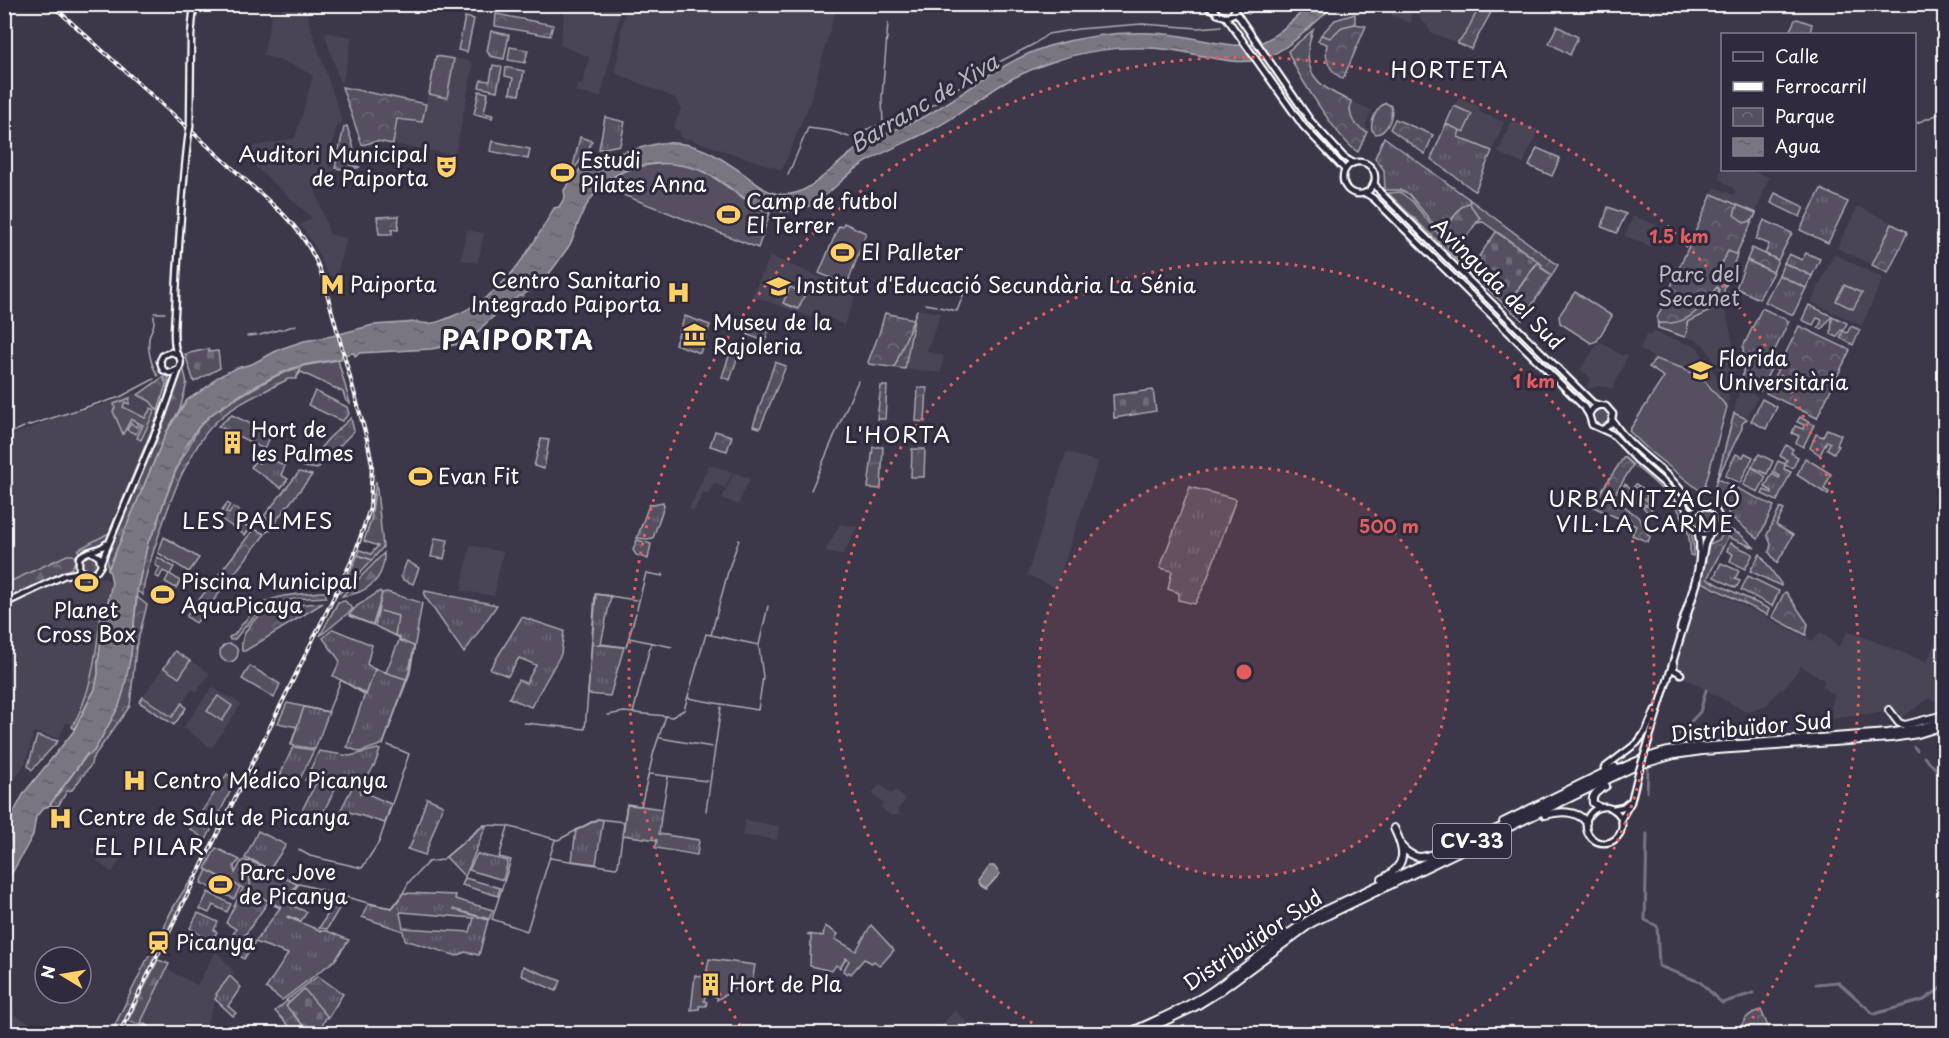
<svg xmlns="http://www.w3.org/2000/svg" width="1949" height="1038" font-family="'Playpen Sans',sans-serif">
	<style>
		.built { fill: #494455 }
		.grass { fill: url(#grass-tufts); stroke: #aaa8b0; stroke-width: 1.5; fill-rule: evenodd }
		.forest { fill: url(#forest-firs); stroke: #aaa8b0; stroke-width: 1.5 }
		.cemetery { fill: url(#cemetery-stones); stroke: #aaa8b0; stroke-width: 1.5 }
		.park { fill: url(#park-crowns); stroke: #aaa8b0; stroke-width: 1.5 }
		.garden { fill: #555060; stroke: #aaa8b0; stroke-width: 1.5 }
		.water { fill: url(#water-ripples); stroke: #afadb4; stroke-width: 1.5 }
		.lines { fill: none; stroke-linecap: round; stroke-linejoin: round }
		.stream { stroke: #afadb4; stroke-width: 1.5 }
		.canal { stroke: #797682; stroke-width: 3 }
		.secondary-casing { stroke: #fff; stroke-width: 9 }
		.trunk-casing { stroke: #fff; stroke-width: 10 }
		.secondary { stroke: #2f2a3d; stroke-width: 4.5 }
		.trunk { stroke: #2f2a3d; stroke-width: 6 }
		.rail-casing { stroke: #fff; stroke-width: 4 }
		.rail { stroke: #2f2a3d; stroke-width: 1.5; stroke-dasharray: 4.5; stroke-linecap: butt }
		.secondary-bridge-casing { stroke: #fff; stroke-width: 9; stroke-linecap: butt }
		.secondary-bridge { stroke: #2f2a3d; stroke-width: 4.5 }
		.ring { fill: none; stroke: #e05e5e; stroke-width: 3; stroke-dasharray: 3 6 }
		.labels { text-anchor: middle; stroke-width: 6; stroke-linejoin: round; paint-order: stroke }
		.shield { fill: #2f2a3d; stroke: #c1bfc5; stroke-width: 1.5 }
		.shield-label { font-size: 20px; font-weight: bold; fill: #fff }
		.poi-label { font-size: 21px; fill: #fff; stroke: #2f2a3d; text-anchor: start }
		.park-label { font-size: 21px; fill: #bbb9bf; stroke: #2f2a3d }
		.street-label { font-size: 21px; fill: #fff; stroke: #2f2a3d }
		.neighbourhood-label { font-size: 22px; letter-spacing: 1.5px; fill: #fff; stroke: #2f2a3d }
		.water-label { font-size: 22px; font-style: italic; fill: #b5b4ba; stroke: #2f2a3d }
		.district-label { font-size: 27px; font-weight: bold; letter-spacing: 1.5px; fill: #fff; stroke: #2f2a3d }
		.centre { fill: #e05e5e; stroke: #2f2a3d; stroke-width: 3 }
		.ring-label { font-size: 18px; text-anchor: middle; font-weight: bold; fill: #e05e5e; stroke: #2f2a3d; stroke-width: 6; stroke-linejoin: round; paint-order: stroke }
	</style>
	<defs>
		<pattern id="grass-tufts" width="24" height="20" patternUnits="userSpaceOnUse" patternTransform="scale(1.5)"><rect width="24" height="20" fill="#555060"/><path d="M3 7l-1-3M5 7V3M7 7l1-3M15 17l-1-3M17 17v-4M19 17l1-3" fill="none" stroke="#6e6a78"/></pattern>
		<pattern id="forest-firs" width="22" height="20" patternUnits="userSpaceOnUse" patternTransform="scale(1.5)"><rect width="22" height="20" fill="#555060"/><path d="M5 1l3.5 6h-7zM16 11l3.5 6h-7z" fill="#6e6a78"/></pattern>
		<pattern id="cemetery-stones" width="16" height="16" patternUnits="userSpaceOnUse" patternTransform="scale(1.5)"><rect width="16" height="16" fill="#555060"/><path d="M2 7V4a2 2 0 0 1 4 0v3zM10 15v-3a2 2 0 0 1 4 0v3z" fill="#6e6a78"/></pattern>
		<pattern id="park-crowns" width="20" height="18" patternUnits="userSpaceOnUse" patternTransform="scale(1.5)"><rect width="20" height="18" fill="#555060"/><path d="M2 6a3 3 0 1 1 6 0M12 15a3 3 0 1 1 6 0" fill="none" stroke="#6e6a78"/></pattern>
		<pattern id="water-ripples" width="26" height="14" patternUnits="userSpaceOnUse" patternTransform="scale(1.5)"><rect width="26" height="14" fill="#797682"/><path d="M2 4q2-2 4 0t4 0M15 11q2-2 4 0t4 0" fill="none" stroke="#626167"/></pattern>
	</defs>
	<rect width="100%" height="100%" fill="#3c3749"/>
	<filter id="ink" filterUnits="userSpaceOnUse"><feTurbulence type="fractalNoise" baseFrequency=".0167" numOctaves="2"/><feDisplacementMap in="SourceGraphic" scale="12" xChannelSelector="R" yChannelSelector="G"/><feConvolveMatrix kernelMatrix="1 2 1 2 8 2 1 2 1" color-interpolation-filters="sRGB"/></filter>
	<g filter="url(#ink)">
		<g class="built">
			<path d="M284,5H306L309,22L342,120L336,128L328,166L335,168L333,176L313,183L330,235L347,238L336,277L328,276L313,243L300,225L312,218L248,160L247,156L251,147L295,138L313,76L297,67L263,55L272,14H281Z"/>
			<path d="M565,5H622L601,97L576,92L577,83L582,85L589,57L560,45Z"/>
			<path d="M627,5H837L810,102L782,170L688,139L684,140L679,137L680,131L673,128L681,109L675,98L617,74L615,70L622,36L620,35Z"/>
			<path d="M1394,5H1409L1412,22L1410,23L1391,15Z"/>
			<path d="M1417,5H1480L1466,33L1457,43L1430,32L1427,25L1421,21Z"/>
			<path d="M324,32L352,37L343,82H340Z"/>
			<path d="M435,54L470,61L473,66L455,155L393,144L397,118L422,122Z"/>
			<path d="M1458,98L1481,107L1479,112L1504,122L1492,151L1457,136L1446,124Z"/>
			<path d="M1351,101L1372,110L1366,124L1368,132L1360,129L1352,119L1350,113Z"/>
			<path d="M1512,120L1538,130L1523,164L1498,153Z"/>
			<path d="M1722,168V170H1749L1769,177L1756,213L1712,194L1715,187L1734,195L1735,190L1718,178Z"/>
			<path d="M1860,207L1892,223L1871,264L1837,248L1857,208Z"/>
			<path d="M1633,216L1659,226L1651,247L1625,236Z"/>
			<path d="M467,230L484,233L478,263L461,260Z"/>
			<path d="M1834,254L1883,278L1862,326L1811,302Z"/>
			<path d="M770,256L857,293L844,325L816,312L813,318L752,296Z"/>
			<path d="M1724,303L1734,347L1732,350L1735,354L1733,378L1729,381L1725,380L1704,345L1696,340L1685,337L1686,323Z"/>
			<path d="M917,309L941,313L927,351L944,356L941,373L905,369L910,330Z"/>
			<path d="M1654,332L1697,347L1728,393L1729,398L1727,407L1703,379L1681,368L1655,359L1640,349L1646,335H1650Z"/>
			<path d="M1599,341L1623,356L1625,353L1628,355L1613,389L1600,386L1588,389L1586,387L1591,378L1580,370Z"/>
			<path d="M347,354L370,438L375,463L376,481L374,503L366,535L174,929L169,935L122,1033L118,1034L346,569L362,533L368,506L369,467L364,440L342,359V355Z"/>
			<path d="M1740,388L1758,397L1747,417L1734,411Z"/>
			<path d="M135,393L150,401L158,411L105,538L83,552L66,555L5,584V438L71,412L104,404Z"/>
			<path d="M1066,452L1098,462L1056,588L1027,575Z"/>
			<path d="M709,465L733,472L725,488L714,483L708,494L703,493L694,511L689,509Z"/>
			<path d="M734,473L750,478L738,505L722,498Z"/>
			<path d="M840,524L857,527L843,555L825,551Z"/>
			<path d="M470,545L503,552L494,596L461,591Z"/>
			<path d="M85,575L105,578L112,583L106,615L101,614L100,616L96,652L83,708L73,724L66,723L61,735L58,738L34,732L26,762L17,776L13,775L8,769L14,757L5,753L4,606L69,576Z"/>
			<path d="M1699,583L1813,641L1820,632L1825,635L1839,647L1848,631L1927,662L1944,618V703L1928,699L1893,724L1885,711L1875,714H1862L1833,719L1831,706L1835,695L1827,691L1823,686L1824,680L1801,666L1783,690L1780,689L1767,705L1748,713L1673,672Z"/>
			<path d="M174,650L210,673L197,692L192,689L172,718L143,697Z"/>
			<path d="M212,687L241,704L212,748L183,728Z"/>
			<path d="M880,784L892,794L896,790L906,800L897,810L900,813L899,815L891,816L880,807L884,802H881L872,793Z"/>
			<path d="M745,820L779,826L777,840L742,835Z"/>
			<path d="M104,846L121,858L112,873L97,861L99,858L90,851L92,848L100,852Z"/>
			<path d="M216,951L234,972L216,994V1000L203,1033H162L141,1022L167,969L197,985Z"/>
			<path d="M4,1010L33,1024L28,1033H5Z"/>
			<path d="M955,1010L972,1028L971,1030L975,1033H938L936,1031Z"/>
		</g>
		<g class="grass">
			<path d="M1355,14V24L1341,28L1330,39L1321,35L1335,20Z"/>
			<path d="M465,17L474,19L467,52L458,50Z"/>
			<path d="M1797,19L1812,24L1810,33L1788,34L1795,20Z"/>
			<path d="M491,31L509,35L504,59L490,56L487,51Z"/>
			<path d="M510,47L528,50L525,63L508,60Z"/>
			<path d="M493,65L502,67L497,91L479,87L481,80L490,81Z"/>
			<path d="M506,67L524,71L519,95L510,93L513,78L505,76Z"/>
			<path d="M479,91L488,93L484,113L493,115L492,118L474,114Z"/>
			<path d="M1386,103L1391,106C1394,116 1387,133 1376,134L1372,130C1370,122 1377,106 1386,103Z"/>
			<path d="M605,117L625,122L620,145L599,149Z"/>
			<path d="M1446,124L1460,130L1458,137L1492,151L1475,191L1431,159Z"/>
			<path d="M1384,137L1469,199L1470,202C1460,208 1445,225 1443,236L1409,194L1400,190H1385L1384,170L1375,158Z"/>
			<path d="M1537,148L1560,158L1552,176L1529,166Z"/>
			<path d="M1821,189L1848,202L1828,243L1800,230Z"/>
			<path d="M1400,192L1412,201L1469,272L1388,193Z"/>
			<path d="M1775,193L1804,207L1800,217L1771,203Z"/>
			<path d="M1764,220L1792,233L1778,260L1765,254L1769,244L1756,239Z"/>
			<path d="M1806,253L1820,259L1812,276L1784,263L1789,254L1802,260Z"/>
			<path d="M1747,260L1773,272L1759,299L1736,288Z"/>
			<path d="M1779,275L1806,288L1793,315L1765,302Z"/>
			<path d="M1809,305L1832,316L1822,329L1818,328L1822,320L1817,318L1813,325L1802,320Z"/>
			<path d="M1762,308L1789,321L1773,354L1777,356L1760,391L1742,382L1744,360L1743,347Z"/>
			<path d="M1832,316L1847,323L1843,331L1847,333L1851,326L1860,330L1853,345L1840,338L1843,331L1841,330L1837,337L1831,334Z"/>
			<path d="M732,347L740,350L730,380L722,377Z"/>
			<path d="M164,376H168L170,386L167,397L110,536L102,547L80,552L78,551L79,549L109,533L165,397L168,383Z"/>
			<path d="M315,391L347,407L349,414L342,421L308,405Z"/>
			<path d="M1762,399L1777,407L1766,429L1751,421Z"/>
			<path d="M232,415L272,434L264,449L218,426Z"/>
			<path d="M1800,417L1814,425L1803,447L1796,443L1799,436L1792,433L1795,426L1803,429L1804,425L1797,422Z"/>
			<path d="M1827,429L1841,435L1837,445L1839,446L1834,453L1827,449L1830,443L1827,441L1820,455L1810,448L1816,434L1823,437Z"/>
			<path d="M541,439L549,440L544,469L534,466Z"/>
			<path d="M1786,445L1793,449L1791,453L1798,457L1793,468L1785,465L1784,469L1791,472L1777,501L1762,494L1764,490L1772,493V491L1765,487L1772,474L1779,478L1780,476L1773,472L1778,461L1785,464L1787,460L1780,456Z"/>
			<path d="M256,452L259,453L255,460L259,463L263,455L285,466L281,475L288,479L281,488L251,467L255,461L253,459Z"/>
			<path d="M1745,453L1753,457L1740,483L1725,476L1736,454L1743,457Z"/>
			<path d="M1805,458L1831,474L1824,489L1829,492L1828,495L1797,475Z"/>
			<path d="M1641,466L1666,488L1688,511L1694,549L1693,556L1690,555C1692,515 1665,490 1636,467Z"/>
			<path d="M1752,467L1766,477L1758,492L1743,485Z"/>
			<path d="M1719,471L1718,479L1774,506L1758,539L1729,515L1726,507L1716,498L1715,486Z"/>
			<path d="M1190,487L1236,499L1206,582L1195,604L1178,600L1179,593L1168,589L1172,571L1160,568Z"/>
			<path d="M663,502L664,506L653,538L648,539L637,538L649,505Z"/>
			<path d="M227,503L230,505L226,512L229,514L233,507L239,511L235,518L237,519L242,513L250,518L245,525L250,528L245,535L218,517Z"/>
			<path d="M1780,508L1784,510L1776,525L1793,535L1777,563L1769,552L1771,544L1767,535Z"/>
			<circle cx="1705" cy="520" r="11"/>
			<path d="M164,537L199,558L189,572L158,553Z"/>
			<path d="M1730,543L1753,554L1745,569L1730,561L1733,554L1727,551Z"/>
			<path d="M1760,554L1781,584V586L1750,571Z"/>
			<circle cx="90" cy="563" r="9"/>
			<path d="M358,555L372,560L339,594Z"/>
			<path d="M157,557L174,567L170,574L180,581L176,588L165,582L169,574L163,571L159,578L155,576L160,568L155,565Z"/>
			<path d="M407,561L419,568L413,584L403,580L401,576Z"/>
			<path d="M1721,563L1739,571L1735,579L1740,581L1736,588L1714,577Z"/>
			<path d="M1748,576L1779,591L1772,606L1741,590Z"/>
			<path d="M380,591L382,595L373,625L349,615L357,606Z"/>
			<path d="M425,591L497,605L464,653L424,595Z"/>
			<path d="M320,592H326V597C278,600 266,598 235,639L230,640L229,637L234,635C241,626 247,616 256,609C273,593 298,595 320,592Z"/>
			<path d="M387,592L422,603L410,673L383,744L360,752L347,747L365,693L333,676L340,661L323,638L333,629L372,645L367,664L374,669L386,672L400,638L375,626L382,593Z"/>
			<path d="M595,594L611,596L601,644L624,647L610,696L588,694Z"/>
			<path d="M345,601L353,609L320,636L338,602Z"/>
			<path d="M522,617L564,631L561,654L531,707L509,698L518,680L526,683L536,665L519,658L508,676L490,669Z"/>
			<circle cx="229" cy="653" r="9"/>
			<path d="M250,666L280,684L274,698L242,679Z"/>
			<path d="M143,697L172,717L182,703L186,708L174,725L139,702Z"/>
			<path d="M287,703L329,712L315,749L291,745L297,727L278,723Z"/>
			<path d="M37,736L58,741L32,770L28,766Z"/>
			<path d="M293,747L314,750L300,779L280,775Z"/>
			<path d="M377,749L380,750L375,764L363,785L305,780L319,751L350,756Z"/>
			<path d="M316,783L337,785L318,823L298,818Z"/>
			<path d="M353,786L360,787V794L363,792L391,804L385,823L349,812L337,829L332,827Z"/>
			<path d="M427,798L443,805L425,855L407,849L411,845Z"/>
			<path d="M627,804L662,809L659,834L699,840L697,855L656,848L657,840L623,835Z"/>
			<path d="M597,819L603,820L596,864L572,861L576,830Z"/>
			<path d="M483,826H486L465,877L446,857Z"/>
			<path d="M258,831L286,845L270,869L245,858Z"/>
			<path d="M216,848L240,860L234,866L235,873L241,862L244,860L247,861L248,869L253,862L297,884L284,902L307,912L301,921L288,916L287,917L321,931H327L349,940L335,960L282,1000L266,988L288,954L255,942L244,959L232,950L234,947L228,943L236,929L226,923L243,888L205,869ZM268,902L280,908L255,942L245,935Z"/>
			<path d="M477,854L508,861L503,880L469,870Z"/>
			<path d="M465,878L500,888L498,896L462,885Z"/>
			<path d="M208,892L231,904L227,912L213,905L209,913L200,909Z"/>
			<path d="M403,893L456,895L455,899L493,910L489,919L453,909L488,920L479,955L465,952L457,956L405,940L403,931L362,917L368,904L392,908ZM400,913L401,912L474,918L470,932L403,928Z"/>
			<path d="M340,895L346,897L327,929L319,928Z"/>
			<path d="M198,913L218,922L214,930L217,932L211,942L190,928Z"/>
			<path d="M230,976L241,987L228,1006L236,1013L233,1016L215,999L217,995L216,994Z"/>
			<path d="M318,976L343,994L328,1018L304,990L289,1003L286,1000Z"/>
		</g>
		<g class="forest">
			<path d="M1470,202L1480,218L1456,251L1443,236L1444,232L1460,208Z"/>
			<path d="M1538,262L1542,265L1541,268L1552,275L1522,320L1506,306Z"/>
			<path d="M183,366L187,383L180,409L167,431L108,570L107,552Z"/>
			<path d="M376,481L383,547L372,560L358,555L360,550L371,554L378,546L364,541L371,520Z"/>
			<path d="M384,553C385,579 367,594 342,596Z"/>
			<path d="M67,555H73L76,559L72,568L5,601V584Z"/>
			<path d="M158,960L169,964L141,1022L151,1028L128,1021Z"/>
		</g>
		<g class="cemetery">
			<path d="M1496,232L1538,261L1506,306L1483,285L1470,269Z"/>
			<path d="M208,349L209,352L218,351L220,368L194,382L185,354Z"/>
			<path d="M1153,390L1156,411L1114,418L1113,395Z"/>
			<path d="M304,989L327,1016L318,1033H310L286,1006Z"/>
		</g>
		<g class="park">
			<path d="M1480,5H1495L1471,49L1457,43L1466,33Z"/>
			<path d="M496,14L553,25L550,36L495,26Z"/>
			<path d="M1355,24L1366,26L1343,79C1329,71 1324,59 1327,44L1318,41L1321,35L1330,38L1342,27Z"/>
			<path d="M1557,26L1578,37L1570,55L1549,43Z"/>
			<path d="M1313,30C1299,70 1316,87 1351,101C1348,115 1353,126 1367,132L1358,152C1340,142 1295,72 1288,51Z"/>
			<path d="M342,87L426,104L422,122L397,119L393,144L377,141L362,145Z"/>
			<path d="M1395,119L1433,135L1425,154L1390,129Z"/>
			<path d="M347,126L355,152H353L350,165L360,167L350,170L335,168L344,127Z"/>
			<path d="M580,137L592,141L588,150L574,169L573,167Z"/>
			<path d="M492,141L530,149L528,159L490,151Z"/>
			<path d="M1712,194L1756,213C1744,241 1723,272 1723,303L1687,322V330L1685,337L1658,328L1657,318Z"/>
			<path d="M1469,199L1558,265L1552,275L1541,267L1542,265L1538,261L1483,222L1477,223L1480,218L1471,206Z"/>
			<path d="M1608,207L1626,214L1617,233L1602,227Z"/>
			<path d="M399,216L398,230L392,229V234H379L377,217Z"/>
			<path d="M1892,224L1906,231L1907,233L1888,273L1872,265Z"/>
			<path d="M1752,248L1778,260L1773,272L1747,260Z"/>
			<path d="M1784,263L1812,276L1806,288L1779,275Z"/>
			<path d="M885,313L914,319L905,369L869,364L868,362L879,334Z"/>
			<path d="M685,316L710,325L700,353L675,344Z"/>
			<path d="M753,320L770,326L765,341L748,335Z"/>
			<path d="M1799,326L1850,350L1817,418L1766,393Z"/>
			<path d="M775,362L786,366L760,428L753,426Z"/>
			<path d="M302,366L296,379H288C263,393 230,405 211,427C199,440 190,459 182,474C174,490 141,581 143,595L137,591L148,542L157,526L159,516L175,473L199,427L213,413L242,395L276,376Z"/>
			<path d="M163,377L166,384L158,411L150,401L138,395Z"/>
			<path d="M881,386H887L885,419H877Z"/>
			<path d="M918,388H927L925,422L916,421Z"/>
			<path d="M1734,413L1747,419L1742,424V428L1717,479Z"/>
			<path d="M351,418L354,431L317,469L304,467L329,438Z"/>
			<path d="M715,431L732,436L727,451L710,446Z"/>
			<path d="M873,447H883L881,489L868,488Z"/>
			<path d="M912,449H925L924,477H911Z"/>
			<path d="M1759,454L1773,461L1767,474L1752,467Z"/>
			<path d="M1624,457L1633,465L1613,497L1638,517L1650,537L1648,542L1632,535L1636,526L1591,506Z"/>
			<path d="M299,472L312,475L278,518L275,527L267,532L271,522L264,516Z"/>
			<path d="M1726,528L1740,534L1755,548L1728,537L1707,579L1769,609L1767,615L1700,581L1708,545L1720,539Z"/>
			<path d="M254,529L265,534L196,623L187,617V615Z"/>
			<path d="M435,538L448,540L444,559L431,557Z"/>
			<path d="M637,540L651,544L648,559L636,555L633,550Z"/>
			<path d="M1786,592L1808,624L1806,635L1772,617L1784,593Z"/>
			<path d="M137,597L147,605L136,648L130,706L92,759L91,765L72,790L67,791L58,806H49L88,754L94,751L119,706L131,654Z"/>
			<path d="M323,603L245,651H242C241,643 243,635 248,628C265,602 295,605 323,603Z"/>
			<path d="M101,614L105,615L98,662V674L95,689L74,729L72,727C92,693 96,652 101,614Z"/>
			<path d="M227,774L236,780L206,840L190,829Z"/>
			<path d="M194,877L165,935L164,934C162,922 184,889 194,877Z"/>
			<path d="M154,945L159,948L151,963L152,964L118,1033H111Z"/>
			<path d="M287,1001L289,1003L286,1006L310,1033H296L275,1011Z"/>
			<path d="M1761,1010L1769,1029L1768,1033H1738C1743,1021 1747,1013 1761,1010Z"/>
		</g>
		<g class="garden">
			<path d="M436,56L454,59L447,98L429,94Z"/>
			<path d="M1454,106L1472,114L1464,132L1446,124Z"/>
			<path d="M668,163L696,168L713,177L752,204L770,213L758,248L603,187C620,167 642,165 668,163Z"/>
			<path d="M1737,205L1756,213L1753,220L1745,223L1734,215Z"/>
			<path d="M844,223L866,233L847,285L819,273L839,226L842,227Z"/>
			<path d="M1728,251L1737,255L1726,285L1718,282L1720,268Z"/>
			<path d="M1844,285L1862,293L1853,309L1836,301Z"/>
			<path d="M790,287L805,294L798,309L783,303Z"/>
			<path d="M1717,287L1719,290L1712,305V310L1687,322V330L1685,337L1658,328V323C1690,326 1700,308 1717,287Z"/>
			<path d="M1575,292L1612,316L1597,341L1591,343L1560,323L1559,316Z"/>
			<path d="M1655,359L1682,368L1703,379L1727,407L1703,493L1653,454L1629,431L1664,377L1649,367Z"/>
			<path d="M338,360L350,403L346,401L343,392L301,372L297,377L302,366Z"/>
			<path d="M130,398L129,404L125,402L123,407L145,418L151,408L155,410L141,440L137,438L143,425L141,424L136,434L127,430L131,423L136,427L139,423L131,419L123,434L113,411L115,408L114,404Z"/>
			<circle cx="1601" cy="418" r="9"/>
			<path d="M1625,484L1632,489L1636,484L1639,486L1633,490L1638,494L1641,487L1646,491L1640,495L1644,499L1647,496L1645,494L1647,492L1650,495L1646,500L1649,502L1646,506L1649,504L1654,516L1652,517L1643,507L1645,505L1641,501L1637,502L1621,490Z"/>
			<path d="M175,651L190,661L179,678L164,668Z"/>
			<path d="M218,696L232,706L222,721L207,711Z"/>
			<path d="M207,870L240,887L234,899L201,883Z"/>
			<path d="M871,925L894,950L880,966L874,961L872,963L864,959L851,974L849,972L847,974L843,971L849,961L846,958L840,968L836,965L832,971L810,966L811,936L807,934L823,936L825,926L838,934L835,939L856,951Z"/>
			<path d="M709,959L755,965L752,984L765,986L756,988L739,986L717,1000V997L706,993L704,1001L707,1002L706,1006H699V1009L691,1010L695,975L703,977L706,975Z"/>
			<path d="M523,966L561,981L556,991L521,975Z"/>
		</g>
		<g class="water">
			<path d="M1310,5H1335C1315,22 1288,51 1262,59C1233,67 1201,54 1172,50C1135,45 1094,48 1058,60C1039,66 1019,74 1001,85C978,99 957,117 933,129C909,142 883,151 860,166C840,179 823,204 798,210C759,218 742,194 712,176C688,162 655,160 629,169C607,176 588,198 580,219C576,228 574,240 567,249C558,261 549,277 537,286C533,289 526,292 522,296H519C503,309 481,324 471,342L467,340L459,341V344L431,349L360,353L355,356L354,353L342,355L341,359C324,361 307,363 291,369C266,379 214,407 198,428C179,453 170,487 159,516L157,526L148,542L137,591L131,654L124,690L119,706L94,751L90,755L87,754L49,806L43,808L36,817L33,835L5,886V829L24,793L73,732L95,689L98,674V662L105,615L112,583L110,573L108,570L167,431L187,400L210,385L216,378L236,368L252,364L280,349L304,341L332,336L373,325L417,322C430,326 442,321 453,316C503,296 529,253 554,208L559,207L565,197L564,190L586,161L660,143C675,142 691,144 704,150C717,155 729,164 740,171C757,183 768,197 791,194C813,191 838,161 858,148C879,134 904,127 927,115C968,92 1003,60 1049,46C1087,35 1126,30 1166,34C1193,36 1234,51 1260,43C1279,36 1295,17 1310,5Z"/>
			<path d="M989,866H994L1000,874L986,889L981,886L978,881Z"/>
		</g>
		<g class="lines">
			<g class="stream">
				<path d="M1260,7L1263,4"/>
				<path d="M1248,14L1256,9"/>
				<path d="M952,92L978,73L1034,44L1048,34L1078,29L1142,24L1198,28L1222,26"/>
				<path d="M1914,124L1944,112"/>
				<path d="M883,126L882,97L888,23"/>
				<path d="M854,134L876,126L889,125L933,105L938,102L939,99"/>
				<path d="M788,175L808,128L831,131L849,137"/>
				<path d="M925,304L936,306"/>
				<path d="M939,307L957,311L969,280"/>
				<path d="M154,313H165"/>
				<path d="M154,316C155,324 153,327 150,334C146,347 151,365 158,376"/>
				<path d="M284,329L296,325"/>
				<path d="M260,335L282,329"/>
				<path d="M247,336L257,335"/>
				<path d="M895,366L917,310"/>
				<path d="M104,402L120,397L154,379"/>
				<path d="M27,426L102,402"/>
				<path d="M4,436L24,427"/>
				<path d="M811,490L858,381"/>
				<path d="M637,609L646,573L663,576V574"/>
				<path d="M381,611L398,616L395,635L400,637L399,640L414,646L409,672L383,745"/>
				<path d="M349,616L373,625L378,610"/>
				<path d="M711,635L729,568L739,540"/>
				<path d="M629,638L672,647"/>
				<path d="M593,644L623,647"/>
				<path d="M626,647L636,613"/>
				<path d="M688,698L721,704"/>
				<path d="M721,704L758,710L763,677L759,647"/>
				<path d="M633,713L651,643"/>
				<path d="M608,715L624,712L666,716"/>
				<path d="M524,723L585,729L596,594L636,600"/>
				<path d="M660,738L712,747"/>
				<path d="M291,744L304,707L328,712L341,680L366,695L375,669L406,679"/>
				<path d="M650,774L707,781"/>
				<path d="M663,807L668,777"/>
				<path d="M706,811L721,707"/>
				<path d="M508,827L499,857L511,860L492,919L527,931L555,840"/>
				<path d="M299,850L310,856L362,868L379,842L409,754L388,745"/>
				<path d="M550,858L616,868L618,866L624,823"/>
				<path d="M297,884L252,860L248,862L251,892L280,907L299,884C330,891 360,903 392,908L399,900L409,882L428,862L442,860L483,825L507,826L558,840L598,819L624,822L627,805L641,806L654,751L666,716L672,717L684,710L706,634L759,645L768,606"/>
			</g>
			<g class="canal">
				<path d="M1679,734L1700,712L1706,690"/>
				<path d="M1914,747L1917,750"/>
				<path d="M1924,757L1929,762"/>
				<path d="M1930,763L1944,777"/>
				<path d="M1647,792L1648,768"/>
				<path d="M1647,834L1645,920L1657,926L1659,966L1700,982L1722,1003L1753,993"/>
				<path d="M1816,984L1838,982L1874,1014L1924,1000L1944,986"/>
			</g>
			<defs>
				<g id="secondary">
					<path d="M1203,4L1214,10"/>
					<path d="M1213,4L1217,14L1226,17L1233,14L1236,4"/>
					<path d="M1235,11L1310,120L1344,157L1353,163"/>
					<path d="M1226,17L1303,126L1345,170"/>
					<path d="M190,127L191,35L194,4"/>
					<circle cx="1359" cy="178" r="16"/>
					<path d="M1374,183L1380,192L1593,403L1599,405"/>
					<path d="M1365,193L1373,198L1584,407L1589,415"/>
					<path d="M177,354C171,340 176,310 176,294C179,240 182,186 189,132"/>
					<path d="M1613,421C1627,444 1650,459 1670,478C1680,487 1688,503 1701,507"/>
					<path d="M1603,429L1611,424L1613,414L1606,406C1598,404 1592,407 1589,415L1592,425L1612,434L1636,459L1665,484L1692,514"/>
					<circle cx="1705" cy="520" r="14"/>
					<path d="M91,552L99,557L101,565L97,571L88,575L79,569V558C86,549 98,552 106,544"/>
					<path d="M101,562L162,417L180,366C182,359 179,354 171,352L163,355L160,361L163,370L170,373L179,369"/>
					<path d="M4,604L65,575L83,572"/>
					<path d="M1680,629C1689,598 1705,565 1698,533"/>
					<path d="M1674,664V670L1681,674"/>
					<path d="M1649,740L1697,584L1705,544L1710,533"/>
					<path d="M1604,768L1637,743L1646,731L1655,710"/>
					<circle cx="1604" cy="825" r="18"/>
					<path d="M1613,809L1623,807L1629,802"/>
					<path d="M1621,819L1631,802L1638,774"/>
				</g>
				<g id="trunk">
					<path d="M1889,710L1899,723L1905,725L1944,715"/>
					<path d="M1599,807L1593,803C1591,794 1599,790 1606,786"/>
					<path d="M1545,815C1559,811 1577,810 1586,822"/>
					<path d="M1503,822L1615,767"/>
					<path d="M1402,847C1418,863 1424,856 1442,851"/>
					<path d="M1382,879C1407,865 1406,853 1394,828"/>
					<path d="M1126,1034C1155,1020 1187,1008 1213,990C1252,963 1286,931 1327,909C1404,873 1480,837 1556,801C1598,781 1636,755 1683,748L1888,733L1920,728L1944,720"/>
					<path d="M1138,1034L1195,1007L1216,994L1312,923L1636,766L1674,755L1702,751L1891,738L1918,734L1944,726"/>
				</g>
			</defs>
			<use href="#secondary" class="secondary-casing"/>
			<use href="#trunk" class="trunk-casing"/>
			<use href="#secondary" class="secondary"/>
			<use href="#trunk" class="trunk"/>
			<defs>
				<path id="rail" d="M51,4L283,214C302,233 315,253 323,279L367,439L372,464L370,508L354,556L119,1034"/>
			</defs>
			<use href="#rail" class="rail-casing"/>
			<use href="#rail" class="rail"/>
			<defs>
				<g id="secondary-bridge">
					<path d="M189,132L190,127"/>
					<path d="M1638,774L1649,740"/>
				</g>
			</defs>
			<use href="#secondary-bridge" class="secondary-bridge-casing"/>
			<use href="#secondary-bridge" class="secondary-bridge"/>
		</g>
	</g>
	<circle cx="1244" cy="672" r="205" fill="#e05e5e" fill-opacity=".12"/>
	<g class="ring">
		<circle cx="1244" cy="672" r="205"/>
		<path d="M1048 1032A410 410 0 1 1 1440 1032"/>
		<path d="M746 1033A615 615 0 1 1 1742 1033"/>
	</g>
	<defs>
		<symbol id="theatre-bare" viewBox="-9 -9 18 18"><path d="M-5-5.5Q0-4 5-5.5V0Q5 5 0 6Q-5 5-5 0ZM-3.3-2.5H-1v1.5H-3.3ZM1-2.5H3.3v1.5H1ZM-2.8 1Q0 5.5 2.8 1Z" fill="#ffd166" stroke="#2f2a3d" stroke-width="2.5" paint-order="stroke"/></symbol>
		<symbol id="stadium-bare" viewBox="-9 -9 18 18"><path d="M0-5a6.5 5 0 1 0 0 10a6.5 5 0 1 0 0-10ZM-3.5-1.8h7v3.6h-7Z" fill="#ffd166" stroke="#2f2a3d" stroke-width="2.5" paint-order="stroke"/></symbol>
		<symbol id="metro-bare" viewBox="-9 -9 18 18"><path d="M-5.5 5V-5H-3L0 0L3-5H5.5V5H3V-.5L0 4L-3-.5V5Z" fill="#ffd166" stroke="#2f2a3d" stroke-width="2.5" paint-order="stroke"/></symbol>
		<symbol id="school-bare" viewBox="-9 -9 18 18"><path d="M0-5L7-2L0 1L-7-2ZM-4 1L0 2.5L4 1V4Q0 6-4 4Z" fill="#ffd166" stroke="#2f2a3d" stroke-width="2.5" paint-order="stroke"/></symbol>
		<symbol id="hospital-bare" viewBox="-9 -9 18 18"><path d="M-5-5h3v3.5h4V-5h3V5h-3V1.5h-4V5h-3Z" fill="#ffd166" stroke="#2f2a3d" stroke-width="2.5" paint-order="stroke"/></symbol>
		<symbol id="museum-bare" viewBox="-9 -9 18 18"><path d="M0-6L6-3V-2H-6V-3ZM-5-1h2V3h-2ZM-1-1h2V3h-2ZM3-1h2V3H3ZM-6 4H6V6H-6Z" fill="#ffd166" stroke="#2f2a3d" stroke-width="2.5" paint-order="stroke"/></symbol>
		<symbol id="university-bare" viewBox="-9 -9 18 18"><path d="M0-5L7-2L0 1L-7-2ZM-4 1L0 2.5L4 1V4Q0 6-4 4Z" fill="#ffd166" stroke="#2f2a3d" stroke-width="2.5" paint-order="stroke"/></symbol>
		<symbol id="building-bare" viewBox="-9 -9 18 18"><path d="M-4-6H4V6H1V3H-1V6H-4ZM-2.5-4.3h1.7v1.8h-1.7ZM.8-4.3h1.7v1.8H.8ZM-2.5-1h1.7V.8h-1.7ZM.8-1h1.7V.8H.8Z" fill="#ffd166" stroke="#2f2a3d" stroke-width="2.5" paint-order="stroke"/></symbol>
		<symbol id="station-bare" viewBox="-9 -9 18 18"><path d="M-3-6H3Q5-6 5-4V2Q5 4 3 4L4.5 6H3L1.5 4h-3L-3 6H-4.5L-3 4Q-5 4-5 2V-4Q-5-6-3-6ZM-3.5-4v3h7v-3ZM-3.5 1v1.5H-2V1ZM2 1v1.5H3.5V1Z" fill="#ffd166" stroke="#2f2a3d" stroke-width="2.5" paint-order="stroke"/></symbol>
	</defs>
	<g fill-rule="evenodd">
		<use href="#theatre-bare" x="430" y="150" width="33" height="33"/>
		<use href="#stadium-bare" x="546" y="156" width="33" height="33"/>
		<use href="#stadium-bare" x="712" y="198" width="33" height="33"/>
		<use href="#stadium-bare" x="826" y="236" width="33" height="33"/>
		<use href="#metro-bare" x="316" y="268" width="33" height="33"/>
		<use href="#school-bare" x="762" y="270" width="33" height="33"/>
		<use href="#hospital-bare" x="662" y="276" width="33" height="33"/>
		<use href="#museum-bare" x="678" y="318" width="33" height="33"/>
		<use href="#university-bare" x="1684" y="354" width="33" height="33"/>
		<use href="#building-bare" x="216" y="426" width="33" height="33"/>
		<use href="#stadium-bare" x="404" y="460" width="33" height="33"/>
		<use href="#stadium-bare" x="70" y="566" width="33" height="33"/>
		<use href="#stadium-bare" x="146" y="578" width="33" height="33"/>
		<use href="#hospital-bare" x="118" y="764" width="33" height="33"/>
		<use href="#hospital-bare" x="44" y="802" width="33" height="33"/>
		<use href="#stadium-bare" x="204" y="868" width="33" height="33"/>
		<use href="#station-bare" x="142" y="926" width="33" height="33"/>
		<use href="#building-bare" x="694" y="968" width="33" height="33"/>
	</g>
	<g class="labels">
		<rect class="shield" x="1433" y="824" width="78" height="34" rx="4.5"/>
		<g class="shield-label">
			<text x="1472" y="848">CV-33</text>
		</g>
		<g class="poi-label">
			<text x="428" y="162" text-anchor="end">Auditori Municipal<tspan x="428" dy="24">de Paiporta</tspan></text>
			<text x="580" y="168">Estudi<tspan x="580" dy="24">Pilates Anna</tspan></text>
			<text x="746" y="209">Camp de futbol<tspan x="746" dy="24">El Terrer</tspan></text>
			<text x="861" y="260">El Palleter</text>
			<text x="661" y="288" text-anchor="end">Centro Sanitario<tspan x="661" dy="24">Integrado Paiporta</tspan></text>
			<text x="350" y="292">Paiporta</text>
			<text x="796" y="293">Institut d'Educació Secundària La Sénia</text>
			<text x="713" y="330">Museu de la<tspan x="713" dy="24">Rajoleria</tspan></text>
			<text x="1718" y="366">Florida<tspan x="1718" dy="24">Universitària</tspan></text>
			<text x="251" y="437">Hort de<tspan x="251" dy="24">les Palmes</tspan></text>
			<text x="438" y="484">Evan Fit</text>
			<text x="181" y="589">Piscina Municipal<tspan x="181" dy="24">AquaPicaya</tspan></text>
			<text x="86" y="618" text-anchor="middle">Planet<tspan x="86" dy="24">Cross Box</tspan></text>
			<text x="153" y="788">Centro Médico Picanya</text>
			<text x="78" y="825">Centre de Salut de Picanya</text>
			<text x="239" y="880">Parc Jove<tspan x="239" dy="24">de Picanya</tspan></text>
			<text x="176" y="950">Picanya</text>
			<text x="729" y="992">Hort de Pla</text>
		</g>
		<g class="park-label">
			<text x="1699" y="282">Parc del<tspan x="1699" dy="24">Secanet</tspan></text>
		</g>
		<g class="street-label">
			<text transform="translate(1497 284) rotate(45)" y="7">Avinguda del Sud</text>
			<text transform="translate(1751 728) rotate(-5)" y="7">Distribuïdor Sud</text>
			<text transform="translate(1253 941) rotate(-34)" y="7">Distribuïdor Sud</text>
		</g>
		<g class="neighbourhood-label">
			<text x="1450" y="78">HORTETA</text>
			<text x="898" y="443">L'HORTA</text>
			<text x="1645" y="507">URBANITZACIÓ<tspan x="1645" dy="25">VIL·LA CARME</tspan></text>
			<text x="258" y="529">LES PALMES</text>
			<text x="150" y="855">EL PILAR</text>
		</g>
		<g class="water-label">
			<text transform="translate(924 103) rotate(-31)" y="8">Barranc de Xiva</text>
		</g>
		<g class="district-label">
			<text x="518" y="350">PAIPORTA</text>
		</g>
	</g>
	<circle cx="1244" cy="672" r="9" class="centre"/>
	<g class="ring-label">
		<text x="1679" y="243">1.5 km</text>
		<text x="1534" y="388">1 km</text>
		<text x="1389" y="533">500 m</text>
	</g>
	<rect width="1949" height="1038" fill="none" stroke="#2f2a3d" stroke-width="24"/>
	<rect x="12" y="12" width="1925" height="1014" fill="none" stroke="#fff" stroke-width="2" filter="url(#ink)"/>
	<rect x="1721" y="33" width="195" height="138" fill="#2f2a3d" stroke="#827f8b" stroke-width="1.5"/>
	<rect x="1733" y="52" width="30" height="9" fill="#2f2a3d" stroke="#827f8b" stroke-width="1.5"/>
	<text x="1775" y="63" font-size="18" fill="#ffffff">Calle</text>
	<rect x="1733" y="82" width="30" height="9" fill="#ffffff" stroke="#827f8b" stroke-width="1.5"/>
	<text x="1775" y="93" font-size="18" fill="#ffffff">Ferrocarril</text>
	<rect x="1733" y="108" width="30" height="18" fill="url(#park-crowns)" stroke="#827f8b" stroke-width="1.5"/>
	<text x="1775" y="123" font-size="18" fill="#ffffff">Parque</text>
	<rect x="1733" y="138" width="30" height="18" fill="url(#water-ripples)" stroke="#827f8b" stroke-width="1.5"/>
	<text x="1775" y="153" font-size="18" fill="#ffffff">Agua</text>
	<g transform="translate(63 975) rotate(281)"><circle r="28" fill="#2f2a3d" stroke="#827f8b" stroke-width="1.5"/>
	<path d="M0-4.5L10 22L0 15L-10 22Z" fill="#ffd166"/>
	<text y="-9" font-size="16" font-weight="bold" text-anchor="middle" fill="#ffffff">N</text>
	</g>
</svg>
